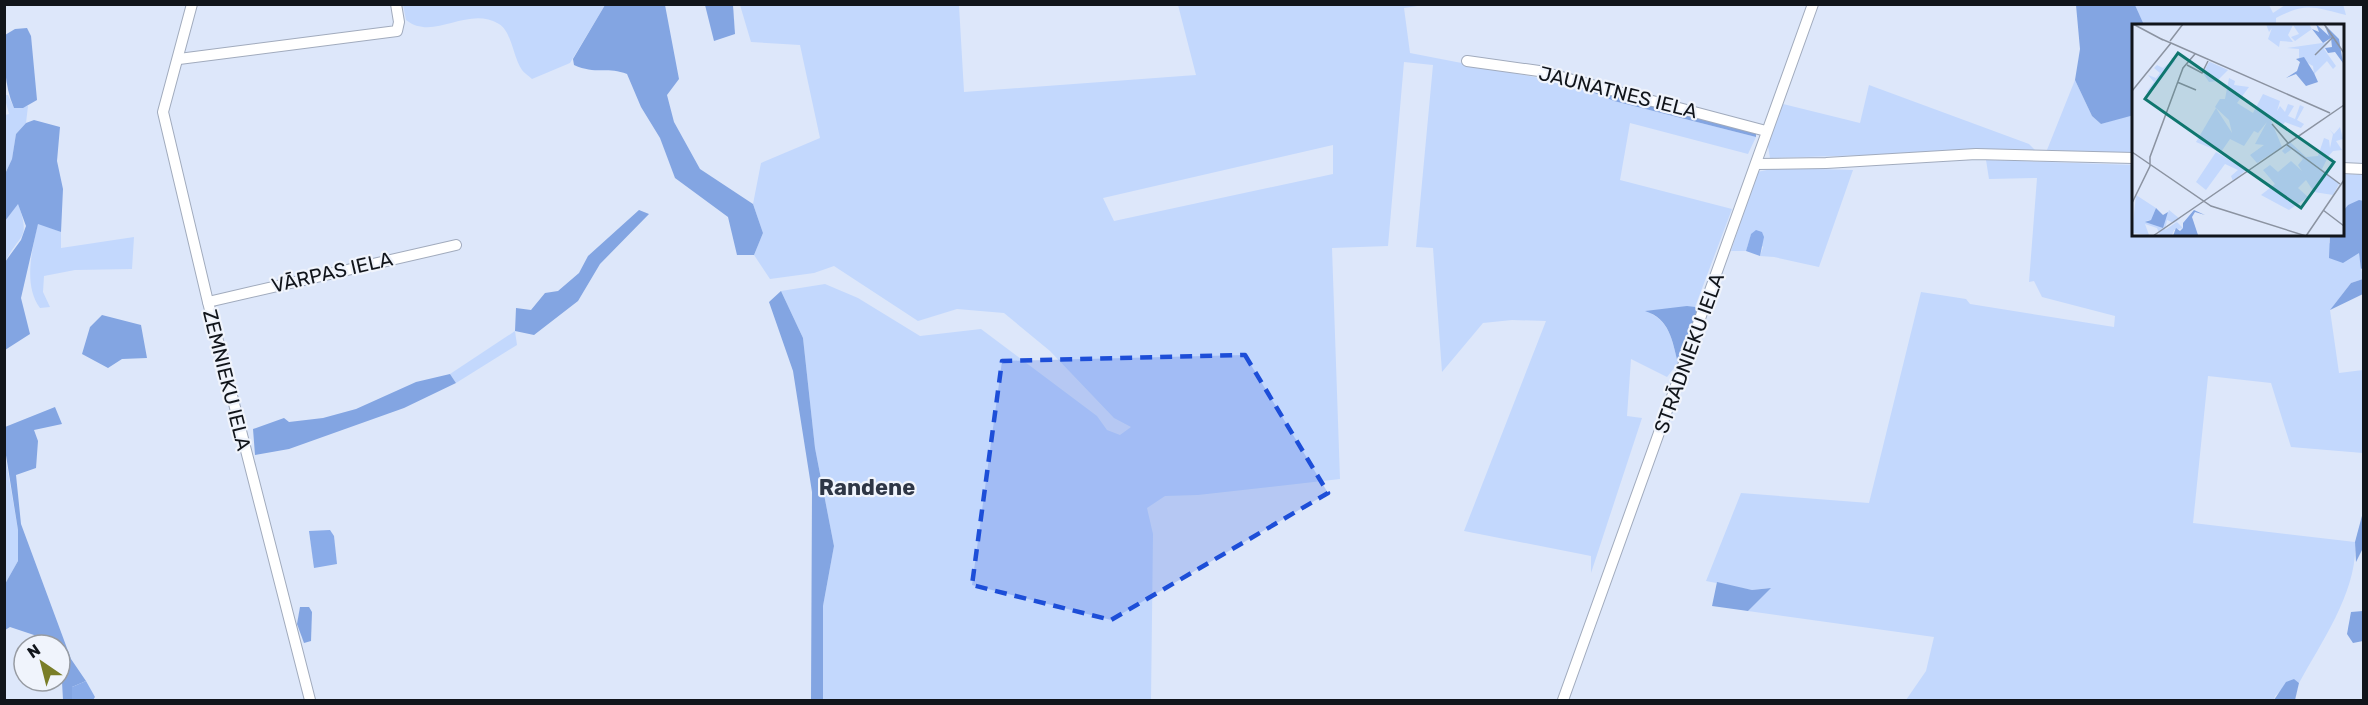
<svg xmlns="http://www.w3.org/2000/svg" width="2368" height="705" font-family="Rubik,sans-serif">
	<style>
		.green { fill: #c3d8fd; fill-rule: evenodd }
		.forest { fill: #83a5e2 }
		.water { fill: #8aace9 }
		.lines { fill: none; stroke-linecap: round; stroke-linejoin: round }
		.minor-casing { stroke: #a1abbd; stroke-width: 12 }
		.minor { stroke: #fff; stroke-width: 10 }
		.marked { fill: #1d4ed8; fill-opacity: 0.2; stroke: #1d4ed8; stroke-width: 4.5; stroke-dasharray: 12 8; stroke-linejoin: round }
		.labels { text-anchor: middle; stroke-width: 4.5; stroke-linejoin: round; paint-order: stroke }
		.street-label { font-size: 20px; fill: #11151b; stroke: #f0f4fc }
		.quarter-label { font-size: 22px; font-weight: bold; fill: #2e3645; stroke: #f0f4fc }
		.inset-road { fill: none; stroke: #8b93a1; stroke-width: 1.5 }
		.view { fill: #0f766e; fill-opacity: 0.15; stroke: #0f766e; stroke-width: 3 }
		.inset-edge { fill: none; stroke: #11151b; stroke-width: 3 }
	</style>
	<rect width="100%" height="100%" fill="#dde7fa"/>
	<g class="green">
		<path d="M2343,4L2346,15C2313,7 2307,2 2276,18V25L2144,26L2135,5H2269L2273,13L2285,5Z"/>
		<path d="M403,5H605L570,63L532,79C529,76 524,73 522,70C513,57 512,32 499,24C467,5 434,42 406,20Z"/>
		<path d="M740,5H959L964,92L1196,75L1178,5H1424L1404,8L1410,53L1575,85L1614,101L1756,137L1748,154L1630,123L1620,180L1732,209L1695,307L1646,311C1670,321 1672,340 1678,363L1667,377L1631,359L1627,416L1642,418L1591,573V556L1464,531L1546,321L1512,320L1483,323L1442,372L1433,248L1416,247L1433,65L1404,62L1388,246L1332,248L1340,479L1198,495L1165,496L1147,508L1153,534L1151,700H823V606L834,546L815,448L803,338L781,291L825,284L858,298L920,336L981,329L1097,416L1107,430L1120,435L1131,427L1114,418L1050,351L1004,313L957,309L918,321L834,266L814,273L770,279L754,255L763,233L753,204L761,163L820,138L800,45L751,42ZM1333,145V174L1114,221L1103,198Z"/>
		<path d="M2075,80L2092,116L2101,124L2134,114V154L2047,150Z"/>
		<path d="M1869,85L2029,144L2035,150L1770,158L1767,140L1779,103L1860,123Z"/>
		<path d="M4,95H8L14,108L28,106L26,123L16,134L12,159L5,174V115L9,114Z"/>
		<path d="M1986,160L2134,165V234H2330L2329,243L2359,253L2363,279L2351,283L2330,310L2339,373L2363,370V453L2291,447L2271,383L2208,376L2193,523L2355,542C2358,590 2322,641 2299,683L2294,679L2275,696L2274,700H1906L1926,671L1934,637L1748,611L1770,588L1752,590L1706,581L1741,493L1869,503L1921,292L1966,299L1970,304L2114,327L2115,316L2042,297L2034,281L2029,282L2037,178L1989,179Z"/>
		<path d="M1777,168L1853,170L1819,267L1774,257L1760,256L1763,247L1751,234L1746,251H1731L1757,172Z"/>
		<path d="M2342,174L2364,175L2363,201L2348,205L2343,211Z"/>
		<path d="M18,203C31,241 20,232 5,262V221Z"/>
		<path d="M38,223L61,232V248L134,237L132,269L75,270L44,276L43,292L50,307L40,308C23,285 32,250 38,223Z"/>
		<path d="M515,331L517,345L456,383L450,374Z"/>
		<path d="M4,449L18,530V561L5,584Z"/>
	</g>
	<g class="forest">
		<path d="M605,5H665L679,79L667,95L674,122L700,169L753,204L763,233L754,255H737L728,217L675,178L660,138L641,107L627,74C606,66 596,75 574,65L573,59Z"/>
		<path d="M705,5H733L735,34L714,41Z"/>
		<path d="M2076,5H2135L2144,25L2134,26V115L2101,124L2092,116L2075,80L2080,49Z"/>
		<path d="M27,28L31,36L37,100L23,108H14C4,85 4,60 5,35L15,29Z"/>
		<path d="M1575,85L1756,132V137L1614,101Z"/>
		<path d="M34,120L60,127L57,161L63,189L61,232L38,224L21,298L30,334L5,350V262L21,240L26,226L18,204L5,221V174L12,159L16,134L26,123Z"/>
		<path d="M2359,200L2364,201V267L2361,269L2359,253L2343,263L2329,258L2330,234H2342L2343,211L2348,205Z"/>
		<path d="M639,210L649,214L600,264L578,301L534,335L515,331L516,308L531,310L545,293L558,291L579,273L588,256Z"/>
		<path d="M2363,279V294L2330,310L2351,283Z"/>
		<path d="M781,291L803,338L815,448L834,546L823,606V700H811L812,492L793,371L769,302Z"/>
		<path d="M1687,306L1695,307L1698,312L1678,363C1672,340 1670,319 1645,311Z"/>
		<path d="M102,315L141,325L147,358L122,359L108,368L82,354L90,327Z"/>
		<path d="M450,374L456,383L404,408L289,449L255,455L253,429L284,418L289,422L323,418L356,409L416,382Z"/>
		<path d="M55,407L62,424L34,430L38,441L36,468L16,475L21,524L71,659L86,681L72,687V700H63L60,645H40L34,635L10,627L5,630V584L18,561V530L5,449V427Z"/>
		<path d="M2363,512V548L2356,562L2355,542Z"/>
		<path d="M1717,582L1752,590L1771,588L1748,611L1712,606Z"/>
		<path d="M300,607H309L312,612L311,641L304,643L297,624Z"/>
		<path d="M2363,611V641L2353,643L2347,634L2351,612Z"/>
		<path d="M2294,679L2299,683L2295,700H2274L2286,682Z"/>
	</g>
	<g class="water">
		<path d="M1756,230L1762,232L1764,237L1760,256L1746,251L1751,234Z"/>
		<path d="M330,530L334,536L337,564L314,568L309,531Z"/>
		<path d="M86,681L95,697L93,700H72V687Z"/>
	</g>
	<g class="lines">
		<defs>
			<g id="minor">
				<path d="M192,4L163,112L208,302L310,700"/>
				<path d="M179,59L397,31L399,22L396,4"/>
				<path d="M1467,61L1539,71L1766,131"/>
				<path d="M1756,164L1826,163L1976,154L2134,158"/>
				<path d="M2342,168L2364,169"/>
				<path d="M208,302L456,245"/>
				<path d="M1563,700L1813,4"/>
			</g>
		</defs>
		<use href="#minor" class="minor-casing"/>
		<use href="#minor" class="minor"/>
	</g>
	<path class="marked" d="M1245,355L1328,493L1111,620L972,585L1002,361Z"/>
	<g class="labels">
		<g class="street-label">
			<text transform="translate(1618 92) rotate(14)" y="7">JAUNATNES IELA</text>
			<text transform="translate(332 272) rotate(-13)" y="7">VĀRPAS IELA</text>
			<text transform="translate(1689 353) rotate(-70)" y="7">STRĀDNIEKU IELA</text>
			<text transform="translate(227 380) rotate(76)" y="7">ZEMNIEKU IELA</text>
		</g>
		<g class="quarter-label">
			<text x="867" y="495">Randene</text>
		</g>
	</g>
	<g transform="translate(2132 24)">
		<rect width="212" height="212" fill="#dde7fa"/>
		<path d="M134,0H177L180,5L163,17L159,13L167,10L161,1L156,11L161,18L148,17L147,23L136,15L140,4L137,8ZM197,18L192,25L204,42L201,45L195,37L182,50L181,42L167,34V25L155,24ZM38,33L42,35L43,37L21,66L14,69L22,58L16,51L24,54L28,49L22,44L25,41L31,44L41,36ZM77,38H78L96,46L85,57L77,58L71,49ZM97,54L103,57L102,61L117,63L105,79L121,89L131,70L148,77L145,87L148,82L153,88L156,80L162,82L156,92L163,95L168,81L172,83L165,96L172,100L169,104L153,98L150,102L138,94L150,123L125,139L118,131L132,121L123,120L135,98L126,109L122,107L112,122L98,115L89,128L64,118L84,84L100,109L97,96L83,83L88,75H93ZM208,103L211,115L204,117L210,126L201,127L195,134H201L200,138L195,135L190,145L207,160L201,171L182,168L174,156L166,164L176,173L157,186L129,171L143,160L131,146L138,141L146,148L159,137L170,147L166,141L171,135L160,125L153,130L150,127L158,118L174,133L186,132L192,114L197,116L198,124L201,110L197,105L202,110ZM84,128L114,146L101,157L99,152L106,146L93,140L74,166L64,158ZM4,171L24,184L19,196H14L33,201L31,200L37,186L48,195L42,199L35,196L33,206L45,198L51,204L42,206L40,211H28L25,204L13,200L17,211L0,209Z" fill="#c3d8fd"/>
		<path d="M184,0L197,12L192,0L207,15L211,39L203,28L196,29L193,24L200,23L199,14L191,19L180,5L187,8ZM172,33L182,49L186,58L174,62L164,50L154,54L165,47L168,38L164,35ZM24,184L31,191L36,188L31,204L13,198L19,196ZM62,186L73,191L63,188L60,193L66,211L41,212L44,204L48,207L51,204V199Z" fill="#83a5e2"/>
		<path class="inset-road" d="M1,0L31,16M192,0L212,29M38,17L51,0M39,19L198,89M183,31L201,13M55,41L70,49L76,37M45,58L64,66M0,67L39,19L27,14M140,100L156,119M154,120L208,160M0,128L79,182L174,212M0,179L18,142V133L51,44L63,30M191,186L212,202M21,212L212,81M174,212L212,156"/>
		<path class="view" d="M46,29L202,138L169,184L13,75Z"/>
		<rect width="212" height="212" class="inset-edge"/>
	</g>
	<rect width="2368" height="705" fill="none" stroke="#11151b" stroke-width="12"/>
	<g transform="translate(42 663) rotate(325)"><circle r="28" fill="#f0f4fc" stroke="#979ba2" stroke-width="1.5"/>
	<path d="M0-4.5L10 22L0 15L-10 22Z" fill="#7a7e28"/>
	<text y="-9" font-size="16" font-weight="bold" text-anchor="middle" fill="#11151b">N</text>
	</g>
</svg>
